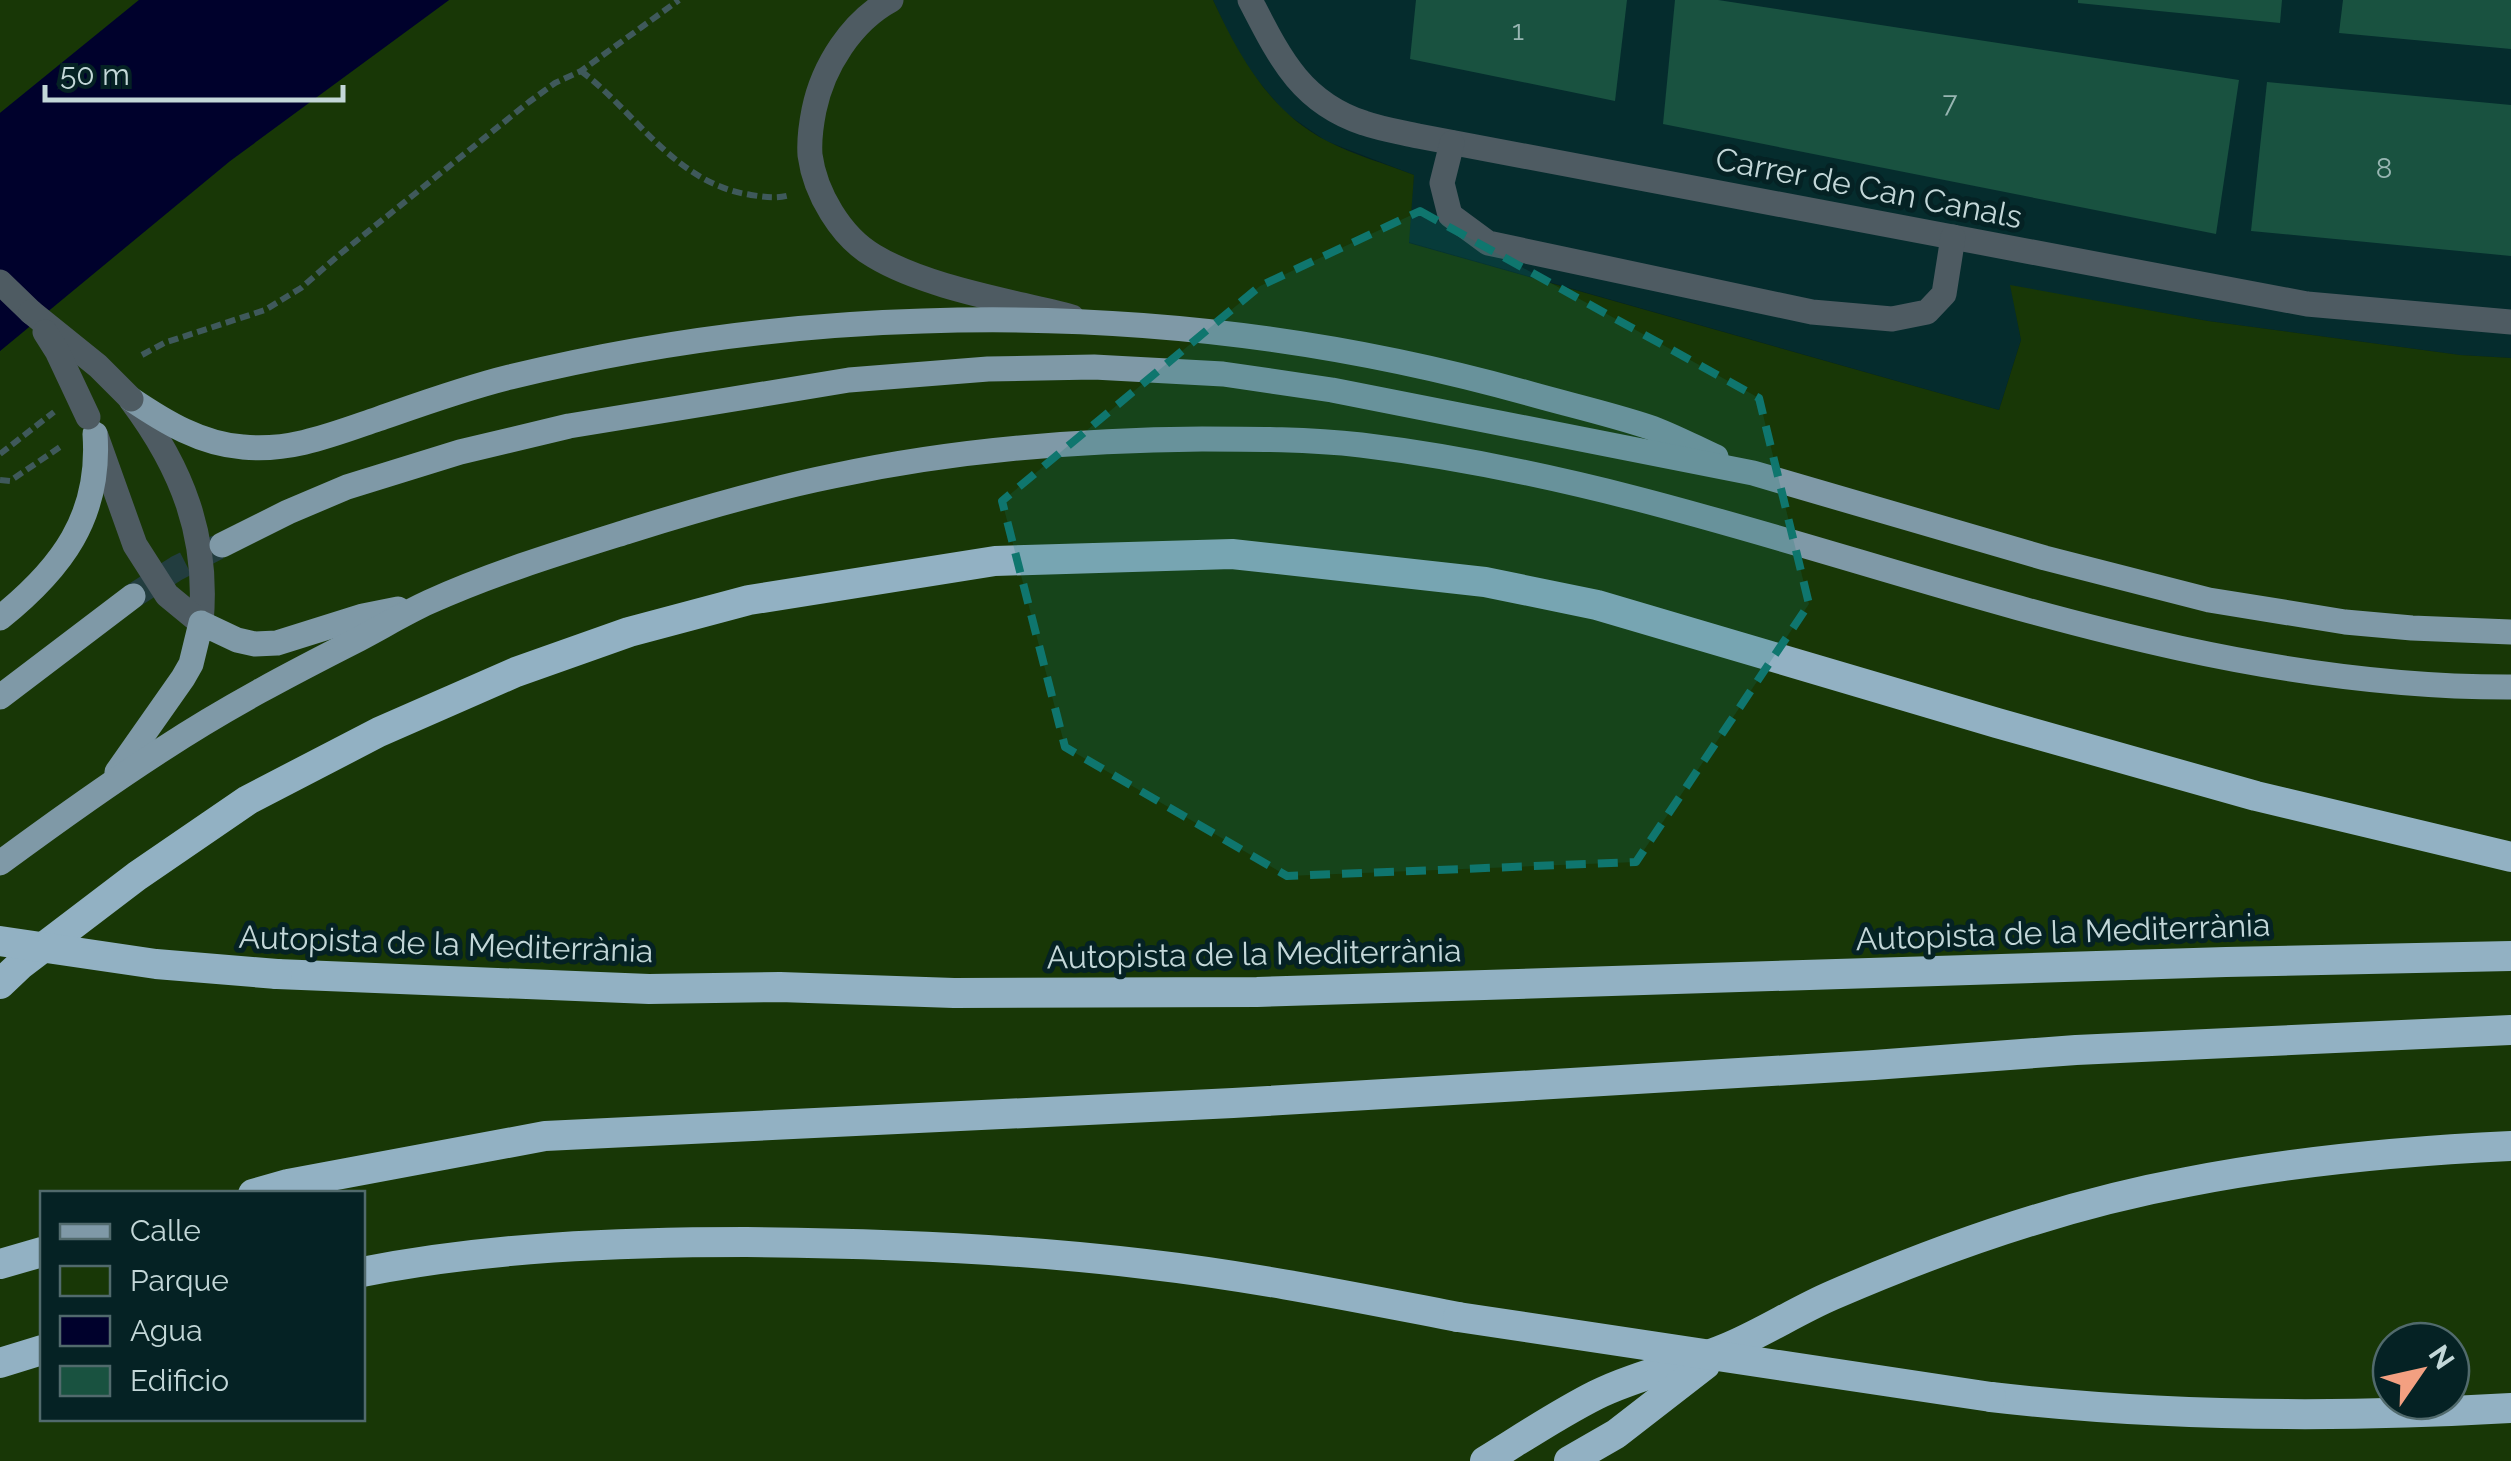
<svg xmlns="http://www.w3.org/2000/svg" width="2511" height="1461" font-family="Raleway,sans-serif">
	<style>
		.built { fill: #052c2d }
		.green { fill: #183706; fill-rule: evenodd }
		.water { fill: #00012c }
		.building { fill: #195240 }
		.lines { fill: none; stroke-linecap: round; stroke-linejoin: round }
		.major-tunnel { stroke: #223d3f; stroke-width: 25; stroke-dasharray: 25 12; stroke-linecap: butt }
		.path { stroke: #3f595b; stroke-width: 6; stroke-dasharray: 10 5; stroke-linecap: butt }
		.minor { stroke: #4e5b62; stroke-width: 25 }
		.major { stroke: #7f99a7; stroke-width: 25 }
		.highway { stroke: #92b1c3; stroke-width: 30 }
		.minor-bridge { stroke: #4e5b62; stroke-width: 25 }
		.highway-bridge { stroke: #92b1c3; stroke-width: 30 }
		.marked { fill: #0f766e; fill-opacity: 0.2; stroke: #0f766e; stroke-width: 8; stroke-dasharray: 20 12; stroke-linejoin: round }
		.labels { text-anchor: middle; stroke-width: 10; stroke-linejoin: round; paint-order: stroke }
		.number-label { font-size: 28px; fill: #98b6b2 }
		.street-label { font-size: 32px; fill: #c3d7d8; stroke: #052224 }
	</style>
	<rect width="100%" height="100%" fill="#052224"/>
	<path class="built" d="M1213,0H2511V358L2460,355L2208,321L2011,286L2021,340L1999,410L1408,242L1414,175L1326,141L1284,112L1255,77L1233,44Z"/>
	<g class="green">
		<path d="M0,0H139L0,113Z"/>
		<path d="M449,0H1213C1239,56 1270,112 1327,141C1354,155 1386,164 1414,175L1409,243L1999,410L2021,340L2010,285L2208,321L2460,355L2511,358V1461H0V351L230,161ZM42,1194H362V1418H42ZM2391,1341H2451V1401H2391Z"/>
	</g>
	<path class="water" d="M139,0H449L230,161L0,351V113Z"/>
	<g class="building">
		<path d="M1416,0H1627L1615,101L1410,59Z"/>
		<path d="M1675,0H1718L2239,80L2216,234L1663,124Z"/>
		<path d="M2078,0H2282L2280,23L2078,3Z"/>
		<path d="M2343,0H2511V49L2339,33Z"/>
		<path d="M2267,82L2511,105V256L2251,231Z"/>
	</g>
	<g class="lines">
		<path class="major-tunnel" d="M133,596L177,568L218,547"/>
		<g class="path">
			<path d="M581,71C637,113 674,183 751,195C765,197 776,199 790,195"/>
			<path d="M142,355L164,343L265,310L301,288L340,254L529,102L555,83L581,71L679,0"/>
			<path d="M0,454L54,412"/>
			<path d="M0,480L10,481L63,445"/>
		</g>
		<g class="minor">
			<path d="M891,0C852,21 823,66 814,110C811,125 809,140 810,155C815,193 841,237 874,256C927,288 1012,301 1072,317"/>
			<path d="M1250,0C1279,56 1300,102 1364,123C1381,129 1400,132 1418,136L2307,304L2511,322"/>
			<path d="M1452,143L1442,183L1450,215L1488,243L1812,312L1892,319L1927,312L1944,294L1953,237"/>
			<path d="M0,282L31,312"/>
			<path d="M131,400C182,468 209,536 201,623"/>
			<path d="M96,436L135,545L167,595L201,623"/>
		</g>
		<g class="major">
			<path d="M131,399C165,422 201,444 243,447C290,452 334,434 378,419C421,404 465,388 510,377C646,344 784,325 923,321C1129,314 1332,338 1531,394C1570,405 1610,414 1649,427C1672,435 1694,447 1716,457"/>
			<path d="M222,545L288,512L347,487L460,452L569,426L849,380L988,369L1094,367L1223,374L1332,390L1753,473L2045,558L2209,600L2345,622L2412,628L2511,632"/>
			<path d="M0,618C61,569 101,517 95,434"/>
			<path d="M0,697L133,596"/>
			<path d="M117,772L183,678L191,664L201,623L237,640L255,644L277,643L363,616L398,609"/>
			<path d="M0,863C53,824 107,785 163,749C225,708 292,673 359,639C382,627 405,613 429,602C493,573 562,552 629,531C696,510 764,490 833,476C954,450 1079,440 1202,439C1255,439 1308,439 1361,445C1453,456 1544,475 1634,498C1925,573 2206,688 2511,687"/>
		</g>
		<g class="highway">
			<path d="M277,974L649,989L780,987L954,993L1257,992L2226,962L2511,956"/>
			<path d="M0,984L20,965L137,876L248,800L379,732L516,672L629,632L749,600L995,561L1232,554L1485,582L1597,605L1997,723L2256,796L2511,857"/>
			<path d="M253,1194L288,1184L545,1136L1233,1103L1874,1065L2076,1050L2511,1030"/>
			<path d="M0,1264L42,1252"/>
			<path d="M362,1272C488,1247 618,1242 746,1242C879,1243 1013,1248 1145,1264C1251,1276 1354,1297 1458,1317"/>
			<path d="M0,1363L42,1350"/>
			<path d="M1991,1397C2163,1417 2338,1418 2511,1408"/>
			<path d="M1485,1461C1521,1439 1558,1414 1596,1395C1638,1374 1688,1365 1731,1346C1766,1331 1798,1310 1833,1295C1944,1247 2068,1204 2187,1182C2294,1161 2402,1151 2511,1146"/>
			<path d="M1569,1461L1616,1434L1705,1365"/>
		</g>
		<g class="minor-bridge">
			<path d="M31,312L98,366L131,399"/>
			<path d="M45,332L57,351L88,417"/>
		</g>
		<g class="highway-bridge">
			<path d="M0,941L156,964L277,974"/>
			<path d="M1458,1317L1991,1397"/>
		</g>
	</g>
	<path class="marked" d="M1420,211L1759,398L1809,604L1636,862L1287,876L1065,747L1002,501L1260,286Z"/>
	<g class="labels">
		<g class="number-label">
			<text x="1518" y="40">1</text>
			<text x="1950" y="112">7</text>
			<text x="2384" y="178">8</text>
		</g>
		<g class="street-label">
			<text transform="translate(1869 188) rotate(11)" y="11">Carrer de Can Canals</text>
			<text transform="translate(2063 932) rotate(-2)" y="11">Autopista de la Mediterrània</text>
			<text transform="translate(446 944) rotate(2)" y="11">Autopista de la Mediterrània</text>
			<text transform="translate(1254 954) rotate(-1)" y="11">Autopista de la Mediterrània</text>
		</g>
	</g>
	<rect x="40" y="1191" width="325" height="230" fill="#052224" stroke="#516a6c" stroke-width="2.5"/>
	<rect x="60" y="1224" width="50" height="15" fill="#7f99a7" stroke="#516a6c" stroke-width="2.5"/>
	<text x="130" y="1241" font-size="30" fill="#c3d7d8">Calle</text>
	<rect x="60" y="1266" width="50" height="30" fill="#183706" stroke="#516a6c" stroke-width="2.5"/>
	<text x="130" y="1291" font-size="30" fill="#c3d7d8">Parque</text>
	<rect x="60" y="1316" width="50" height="30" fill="#00012c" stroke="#516a6c" stroke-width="2.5"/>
	<text x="130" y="1341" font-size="30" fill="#c3d7d8">Agua</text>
	<rect x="60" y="1366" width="50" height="30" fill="#195240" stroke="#516a6c" stroke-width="2.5"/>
	<text x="130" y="1391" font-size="30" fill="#c3d7d8">Edificio</text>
	<g transform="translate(2421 1371) rotate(56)"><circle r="48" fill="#052224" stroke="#516a6c" stroke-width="2.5"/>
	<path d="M0-8L18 38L0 25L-18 38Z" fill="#f3a081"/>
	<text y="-15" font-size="28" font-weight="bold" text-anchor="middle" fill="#c3d7d8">N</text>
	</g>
	<path d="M45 85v15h298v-15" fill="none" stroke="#c3d7d8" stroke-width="5"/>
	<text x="60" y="85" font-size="30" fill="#c3d7d8" stroke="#052224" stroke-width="8" paint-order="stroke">50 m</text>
</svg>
